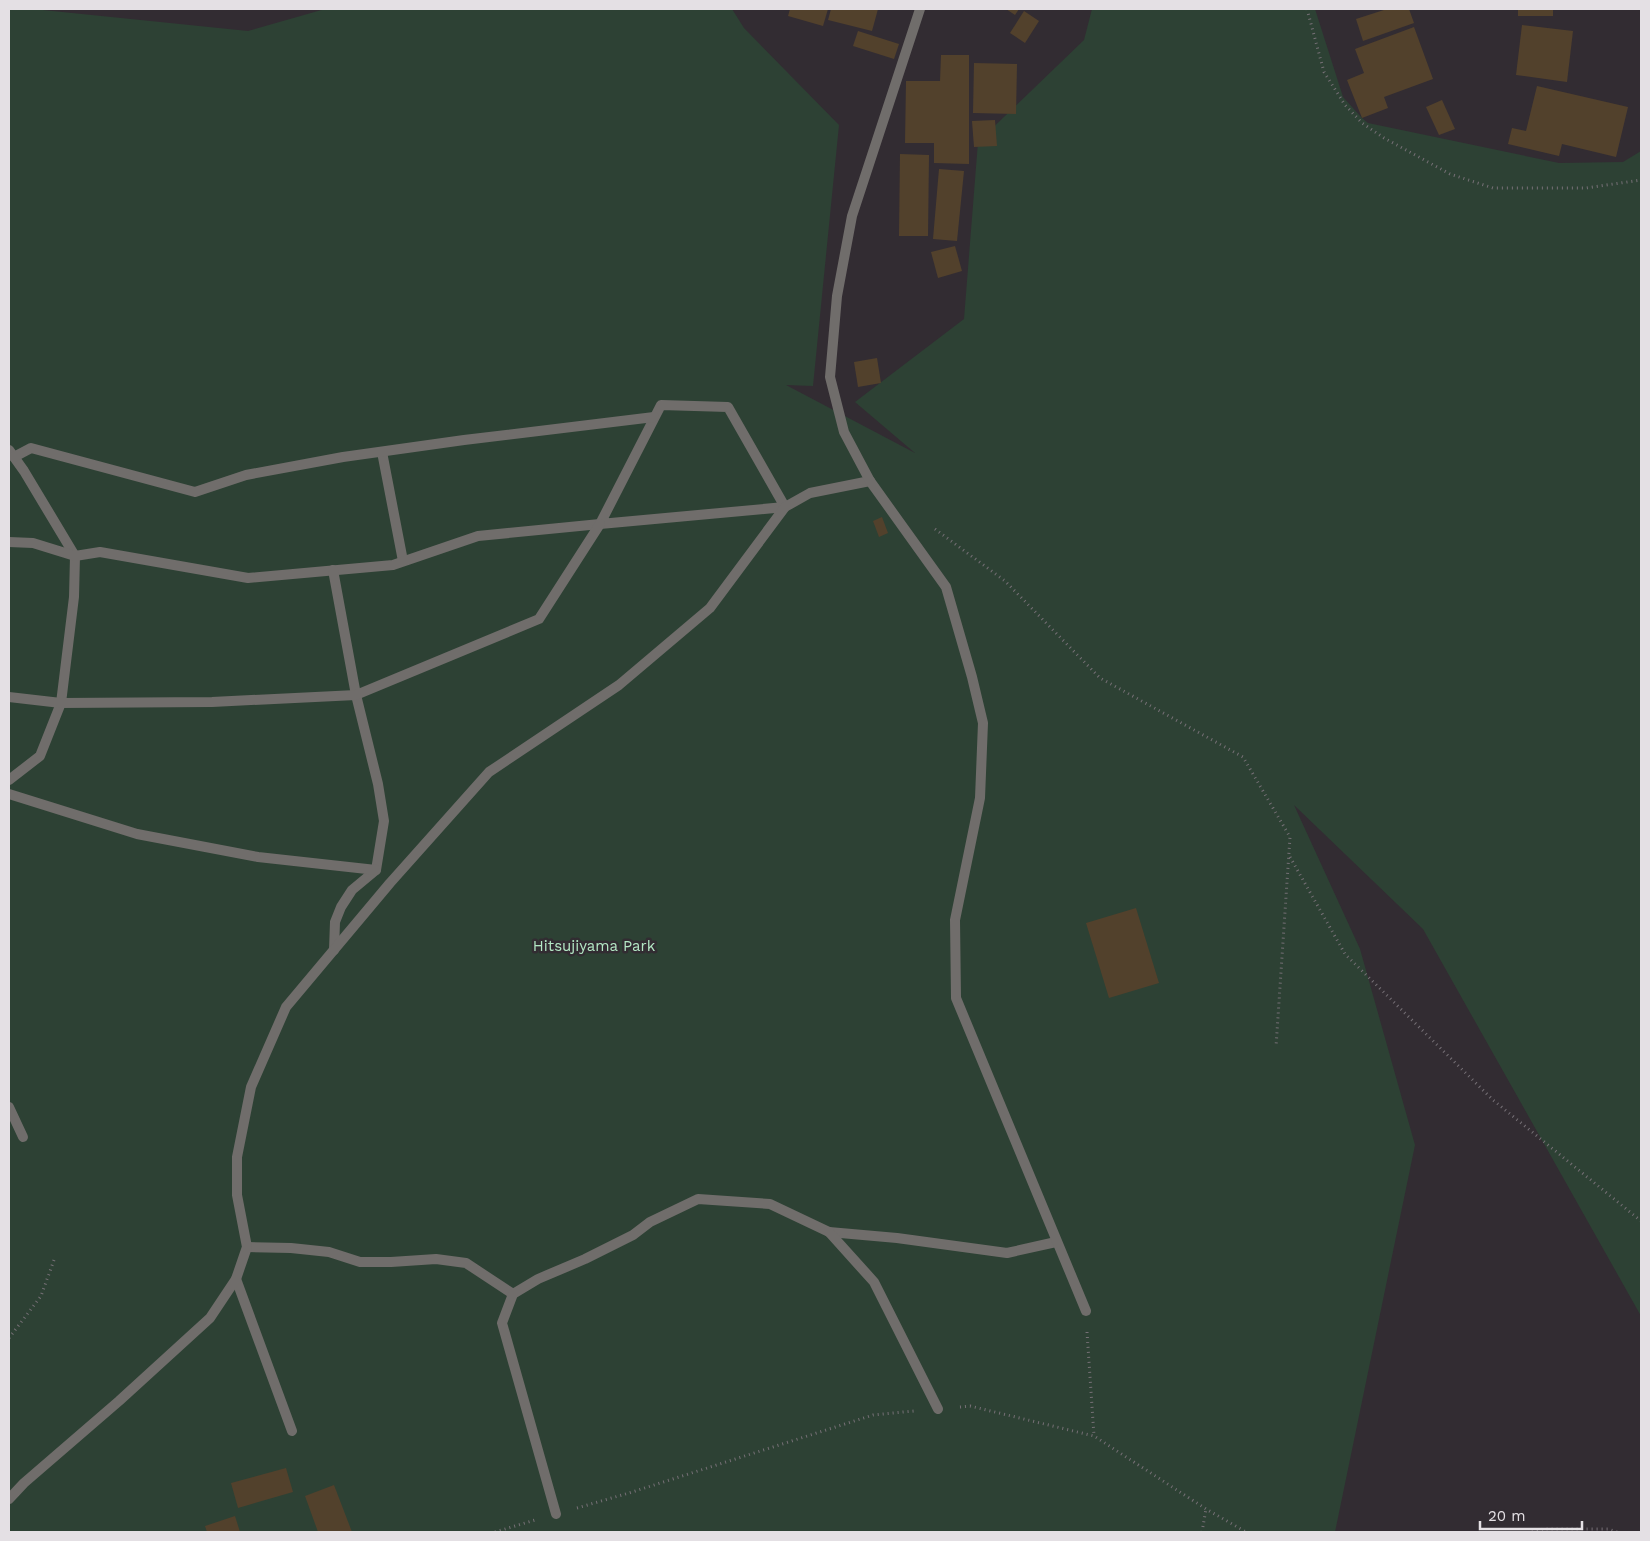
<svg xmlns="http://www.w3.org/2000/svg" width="1650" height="1541" font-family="'Work Sans',sans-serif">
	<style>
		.green { fill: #2d4134 }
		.building { fill: #52412c }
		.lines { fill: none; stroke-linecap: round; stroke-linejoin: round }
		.path { stroke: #767076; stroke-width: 3; stroke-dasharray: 1 4; stroke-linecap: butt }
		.service { stroke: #706d6b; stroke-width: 10 }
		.minor { stroke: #706d6b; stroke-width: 10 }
		.labels { text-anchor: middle; stroke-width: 5; stroke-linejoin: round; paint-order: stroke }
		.park-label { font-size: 15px; fill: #b3e7c4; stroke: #322c32 }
	</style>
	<rect width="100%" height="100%" fill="#322c32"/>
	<path class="green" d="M9,9H33L248,31L325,9H732L744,28L839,125L813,386L786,385L915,453L855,402L964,319L978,142L1084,40L1092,9H1315L1343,97L1362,118L1368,123L1559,163L1623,162L1641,151V1316L1423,929L1294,805L1360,949L1415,1145L1335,1532H9Z"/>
	<g class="building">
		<path d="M790,9H828L823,26L788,16Z"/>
		<path d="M831,9H878L872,31L828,20Z"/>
		<path d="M1006,9H1019L1015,15Z"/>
		<path d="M1387,9H1409L1414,23L1363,41L1356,19Z"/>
		<rect x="1518" y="9" width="35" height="7"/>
		<path d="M1024,11L1039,21L1025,43L1010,33Z"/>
		<path d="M1522,25L1573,31L1567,82L1516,75Z"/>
		<path d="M1414,27L1433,79L1384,97L1388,108L1362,118L1347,80L1364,73L1355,49Z"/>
		<path d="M858,31L899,44L894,59L853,46Z"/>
		<path d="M941,55H969V164L934,163V143H905L906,81H940Z"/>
		<path d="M974,63L1017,64L1016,114L973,113Z"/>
		<path d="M1537,86L1628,107L1616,157L1562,144L1559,156L1508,144L1512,128L1526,131Z"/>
		<path d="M1442,100L1455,129L1439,135L1426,107Z"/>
		<path d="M995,120L997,146L974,147L972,121Z"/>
		<path d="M900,154L929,155L928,236H899Z"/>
		<path d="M939,169L964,171L957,241L933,239Z"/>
		<path d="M955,246L962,271L938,278L931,252Z"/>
		<path d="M877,358L881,383L858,387L854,362Z"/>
		<path d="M882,517L888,533L879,537L873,521Z"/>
		<path d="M1136,908L1159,983L1109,998L1086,923Z"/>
		<path d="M286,1468L293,1492L238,1508L231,1483Z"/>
		<path d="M334,1485L352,1532H318L305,1496Z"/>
		<path d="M235,1516L240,1532H207L205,1526Z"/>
	</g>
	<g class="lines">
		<g class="path">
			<path d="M1307,9L1324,72L1345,105L1362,123L1384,138L1450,174L1493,188H1586L1641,180"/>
			<path d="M935,529L1005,581L1100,678L1243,757L1290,837L1276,1047"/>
			<path d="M1290,857L1345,954L1493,1100L1641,1221"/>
			<path d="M1087,1332L1094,1436"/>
			<path d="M9,1338L41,1296L54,1260"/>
			<path d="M960,1407L970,1406L1094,1436L1206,1509L1246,1532"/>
			<path d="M577,1508L629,1493L873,1415L914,1411"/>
			<path d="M495,1532L535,1520"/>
			<path d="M1202,1532L1206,1509"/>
			<path d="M1532,1532L1543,1529H1608L1617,1532"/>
		</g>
		<g class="service">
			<path d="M661,405L728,407L785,507L600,524Z"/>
			<path d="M9,450L24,471L75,556L74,597L61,703L40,756L9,780"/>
			<path d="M382,452L403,561"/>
			<path d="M14,457L31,448L195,492L246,475L343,457L464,440L654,417"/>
			<path d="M9,542L33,543L75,556L100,552L248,578L393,565L478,536L600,524"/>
			<path d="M333,570L356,695L378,784L384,821L376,870L352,890L341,907L335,922L334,950"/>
			<path d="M9,697L61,703L212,702L356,695L539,619L600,524"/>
			<path d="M9,794L137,834L258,857L376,870"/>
			<path d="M9,1107L23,1137"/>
			<path d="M829,1232L897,1238L1007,1253L1056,1242"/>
			<path d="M247,1247L291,1248L329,1252L360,1262H391L436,1259L466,1263L513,1294"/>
			<path d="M236,1279L292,1431"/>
			<path d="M9,1499L24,1483L119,1401L210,1318L236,1279L247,1247L237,1195V1157L251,1087L286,1007L390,883L489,772L619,685L710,608L785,507L810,493L870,481"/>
			<path d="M556,1514L502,1323L513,1294L538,1279L585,1259L633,1235L650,1222L698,1199L770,1204L829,1232L874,1282L938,1409"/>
		</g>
		<path class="minor" d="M920,9L852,216L837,296L830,377L844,432L870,481L946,587L972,677L983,723L980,798L955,920L956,998L1086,1311"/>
	</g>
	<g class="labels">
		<g class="park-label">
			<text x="594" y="951">Hitsujiyama Park</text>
		</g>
	</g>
	<rect width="1650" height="1541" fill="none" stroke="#e4e0e4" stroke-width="20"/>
	<path d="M1480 1521v8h102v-8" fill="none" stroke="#e4e0e4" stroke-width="2.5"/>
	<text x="1488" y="1521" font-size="15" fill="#e4e0e4" stroke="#322c32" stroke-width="4" paint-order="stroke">20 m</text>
</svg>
